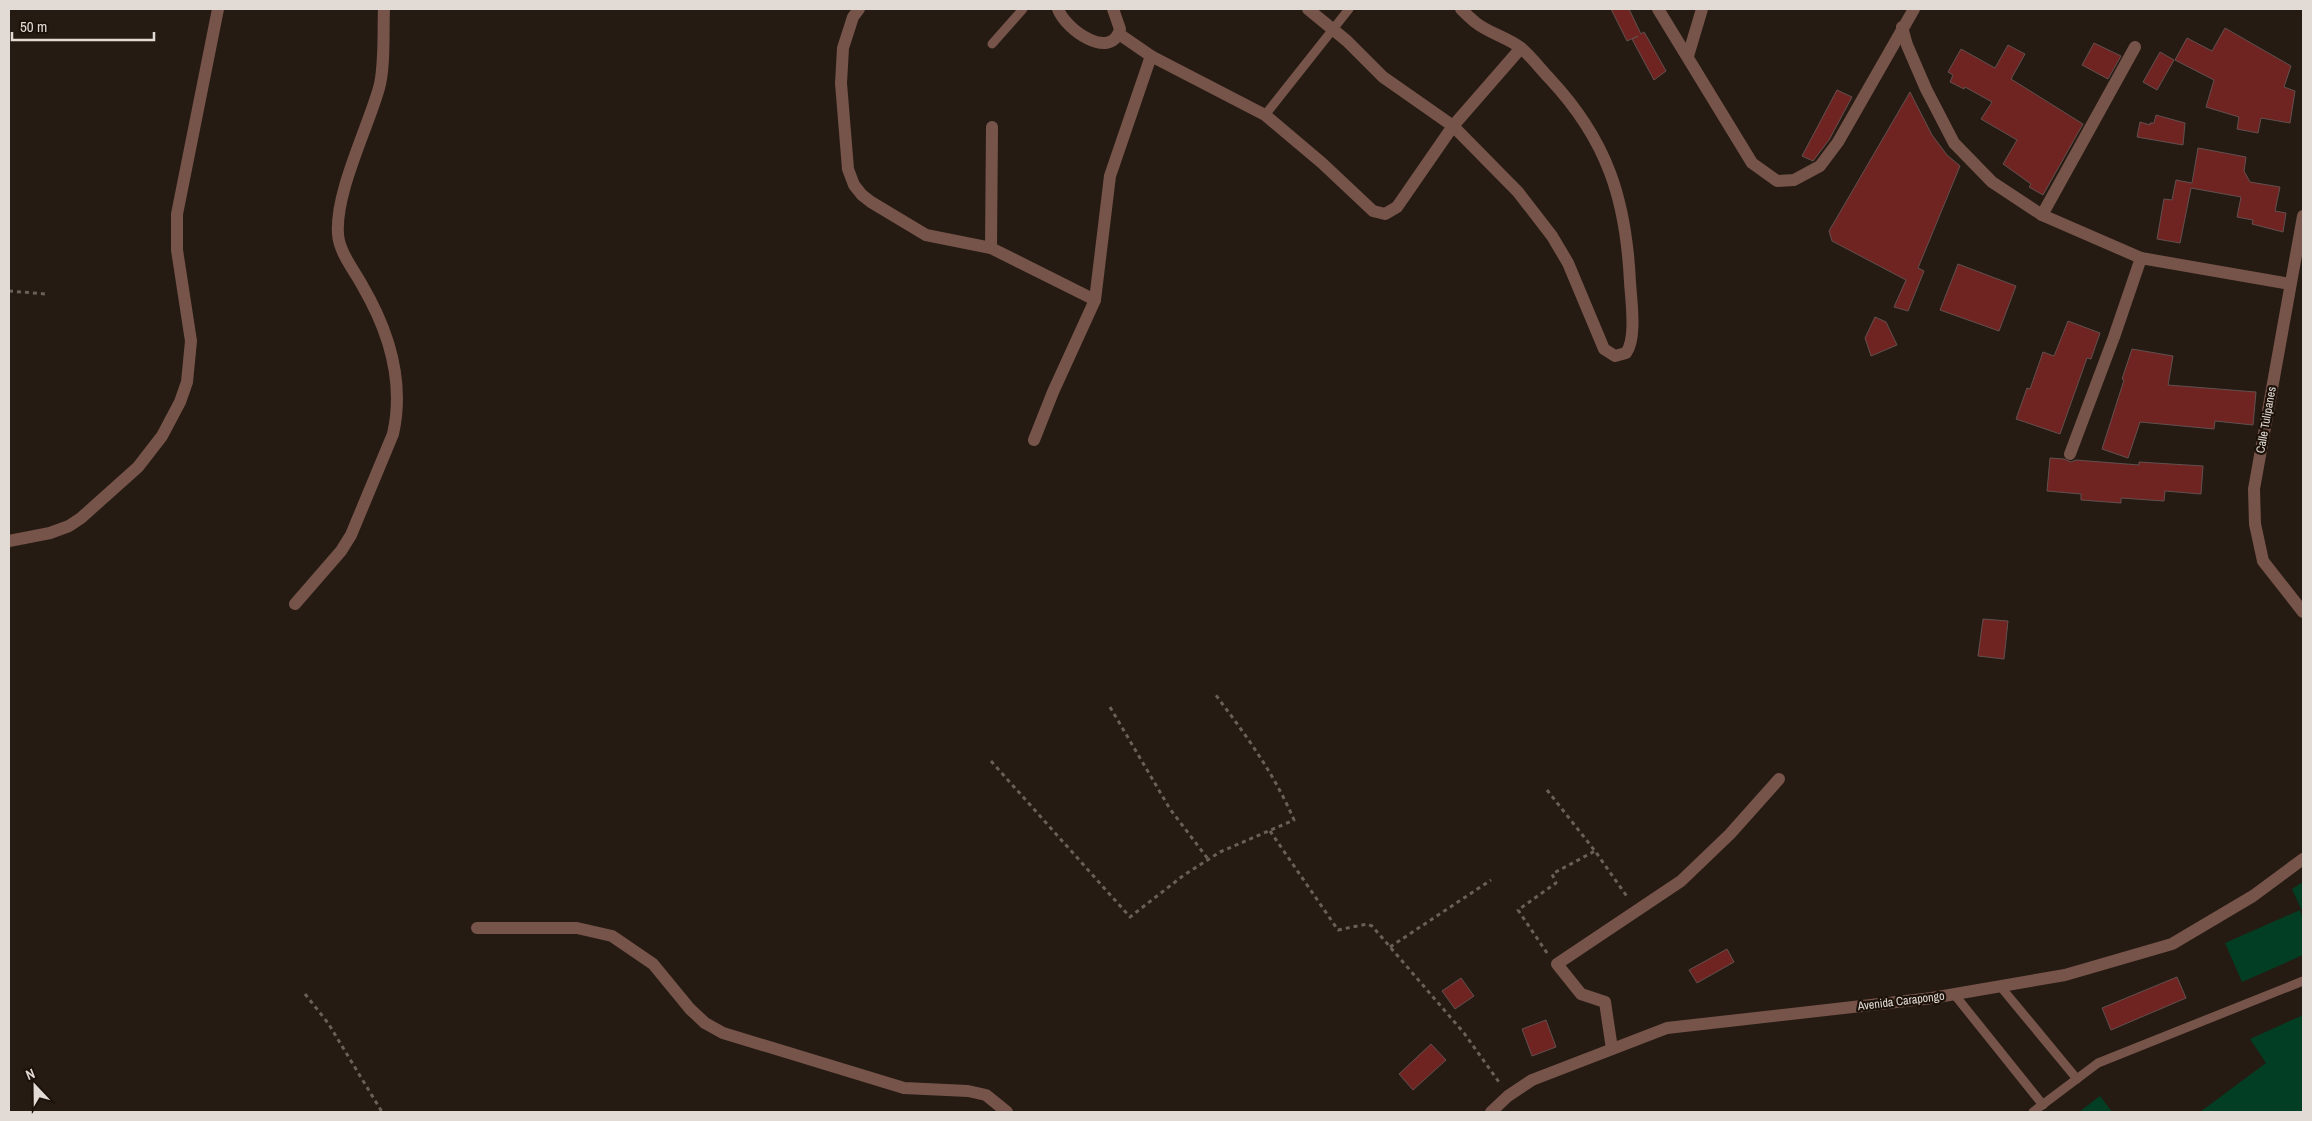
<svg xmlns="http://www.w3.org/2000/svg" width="2312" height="1121" font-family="'Archivo Narrow',sans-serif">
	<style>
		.green { fill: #013e23 }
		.building { fill: #702422; stroke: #61504e }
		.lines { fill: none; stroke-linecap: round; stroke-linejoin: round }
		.path { stroke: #6a6058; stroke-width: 3; stroke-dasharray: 4 4; stroke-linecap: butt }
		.service { stroke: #76544a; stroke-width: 9 }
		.minor { stroke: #76544a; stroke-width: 12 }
		.tertiary { stroke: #76544a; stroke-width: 12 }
		.labels { text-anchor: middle; stroke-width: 4.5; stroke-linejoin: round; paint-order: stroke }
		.street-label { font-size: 12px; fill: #e2dad4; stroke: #1c120a }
	</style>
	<rect width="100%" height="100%" fill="#261b13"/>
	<g class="green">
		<path d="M2303,882V913L2292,889Z"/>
		<path d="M2300,910L2303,918V955L2242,982L2225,943Z"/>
		<path d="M2303,1015V1112H2200L2266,1063L2250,1039Z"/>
		<path d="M2100,1096L2112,1112H2079Z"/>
	</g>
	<g class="building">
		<path d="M1611,9H1629L1641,34L1644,32L1647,37L1666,71L1654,80L1632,39L1638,36L1627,41Z"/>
		<path d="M2225,28L2291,66L2284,87L2295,91L2290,123L2261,118L2258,133L2237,129L2239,117L2206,107L2214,80L2175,60L2187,38L2212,51Z"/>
		<path d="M2094,43L2121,56L2108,79L2082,65Z"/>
		<path d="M2008,45L2025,54L2011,79L2083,124L2043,195L2029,187L2031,184L2003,164L2017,140L1981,119L1992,102L1965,87L1964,89L1950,82L1953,75L1948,72L1961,49L1995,68Z"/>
		<path d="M2160,52L2174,60L2157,90L2143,82Z"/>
		<path d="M1837,90L1852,97L1829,140L1813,161L1802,156Z"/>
		<path d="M1910,92L1932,135L1947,155L1960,166L1918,268L1924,271L1908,311L1894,307L1906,280L1832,241L1829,231Z"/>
		<path d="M2156,115L2185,123L2183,145L2137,137L2140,122L2150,125V123H2154Z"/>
		<path d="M2198,148L2246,157L2244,171L2250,182L2280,187L2275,211L2286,213L2283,232L2252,224L2253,220L2237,217L2241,197L2191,188L2180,243L2157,239L2164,199L2172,200L2176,180L2192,183Z"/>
		<path d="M1958,264L2016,286L1999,331L1940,310Z"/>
		<path d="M1875,317L1886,322L1897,345L1871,356L1865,338Z"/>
		<path d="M2068,321L2100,333L2091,359L2087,358L2060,434L2016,419L2027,388L2030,389L2043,352L2054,356Z"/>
		<path d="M2132,349L2173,356L2168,385L2256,392L2253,425L2215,421L2214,429L2140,422L2128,458L2102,449L2124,380L2122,379Z"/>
		<path d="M2050,458L2064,459L2071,462L2076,460L2139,465V462L2203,466L2201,494L2165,491L2164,501L2121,498V503L2081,500V494L2047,491Z"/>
		<path d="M1983,619L2008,621L2004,659L1978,656Z"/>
		<path d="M1727,949L1734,962L1697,983L1689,970Z"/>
		<path d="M2177,977L2186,998L2111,1030L2102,1008Z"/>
		<path d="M1461,978L1474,996L1455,1009L1442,991Z"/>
		<path d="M1546,1020L1556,1047L1532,1056L1522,1029Z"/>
		<path d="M1431,1044L1446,1060L1413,1090L1399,1074Z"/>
	</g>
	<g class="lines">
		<g class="path">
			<path d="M9,291L46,294"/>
			<path d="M1110,707L1170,809L1208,859"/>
			<path d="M991,761L1130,917L1184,875L1220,852L1294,820C1274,773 1245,734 1215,694"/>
			<path d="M1547,790L1595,851L1628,898"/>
			<path d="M1270,831L1338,930L1367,924L1372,926L1464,1033L1501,1085"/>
			<path d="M1390,947L1491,880"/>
			<path d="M1547,953L1518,910L1556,883L1552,874L1595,851"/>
			<path d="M305,994L328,1023L382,1112"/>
		</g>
		<g class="service">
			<path d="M992,44L1023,9"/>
			<path d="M1265,115L1349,9"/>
			<path d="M2000,986L2077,1079"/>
			<path d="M1954,994L2043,1105"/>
			<path d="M2033,1112L2098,1063L2303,981"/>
		</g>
		<g class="minor">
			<path d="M859,9L853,17L843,48L841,83L848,169L854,185L862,195L871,202L926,235L991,248L1095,300"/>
			<path d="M1058,9C1065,29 1111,62 1120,29L1113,9"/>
			<path d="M1308,9L1347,41L1383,77L1453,126L1518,192L1552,236L1568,263L1604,349L1615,356L1626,353C1637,339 1631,300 1630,282C1626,199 1607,140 1550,79C1540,69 1531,56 1521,48C1507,37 1488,33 1475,22C1470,18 1465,13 1461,9"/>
			<path d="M1658,9L1752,163L1777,181L1794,180L1820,166L1838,142L1914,9"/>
			<path d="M1902,27L1907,45L1926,89L1954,143L1992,182L2042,215L2141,258L2290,284"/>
			<path d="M1119,34L1151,56L1265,115L1322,163L1373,211L1385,214L1397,207L1453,126L1521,48"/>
			<path d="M1688,56L1702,9"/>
			<path d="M2042,215L2135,47"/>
			<path d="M2303,216L2254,489L2255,524L2263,561L2303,612"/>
			<path d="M991,248L992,127"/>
			<path d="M1034,440L1053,392L1095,300L1110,176L1151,56"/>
			<path d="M2070,454L2114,337L2141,258"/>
			<path d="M9,541L50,533L69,526L81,518L138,467L162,436L180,402L187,382L191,341L177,250V214L218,9"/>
			<path d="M295,604L341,551L351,535L393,434C405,381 389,331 362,285C354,270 339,252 338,234C335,193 367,130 379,88C385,67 383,32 384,9"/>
			<path d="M477,928H577L612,936L653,964L690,1009L705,1023L723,1033L904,1088L968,1091L986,1095L1007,1112"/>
			<path d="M1612,1049L1605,1002L1581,994L1557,964L1681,881L1730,834L1779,779"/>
		</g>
		<path class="tertiary" d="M1491,1112L1508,1096L1532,1080L1667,1028L1932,998L2065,975L2172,944L2253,896L2303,859"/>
	</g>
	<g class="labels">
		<g class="street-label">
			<text transform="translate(2266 420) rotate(-80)" y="4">Calle Tulipanes</text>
			<text transform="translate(1901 1001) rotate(-7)" y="4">Avenida Carapongo</text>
		</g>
	</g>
	<rect width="2312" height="1121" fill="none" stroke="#e2dad4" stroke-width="20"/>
	<g transform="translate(35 1086) rotate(338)" stroke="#1c120a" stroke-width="4" paint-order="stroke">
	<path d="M0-4L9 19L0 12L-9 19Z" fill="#e2dad4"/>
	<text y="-8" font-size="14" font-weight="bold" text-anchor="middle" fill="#e2dad4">N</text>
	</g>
	<path d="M12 32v8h142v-8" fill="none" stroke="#e2dad4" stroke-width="2.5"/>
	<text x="20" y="32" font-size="15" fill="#e2dad4" stroke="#1c120a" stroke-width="4" paint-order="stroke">50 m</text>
</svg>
